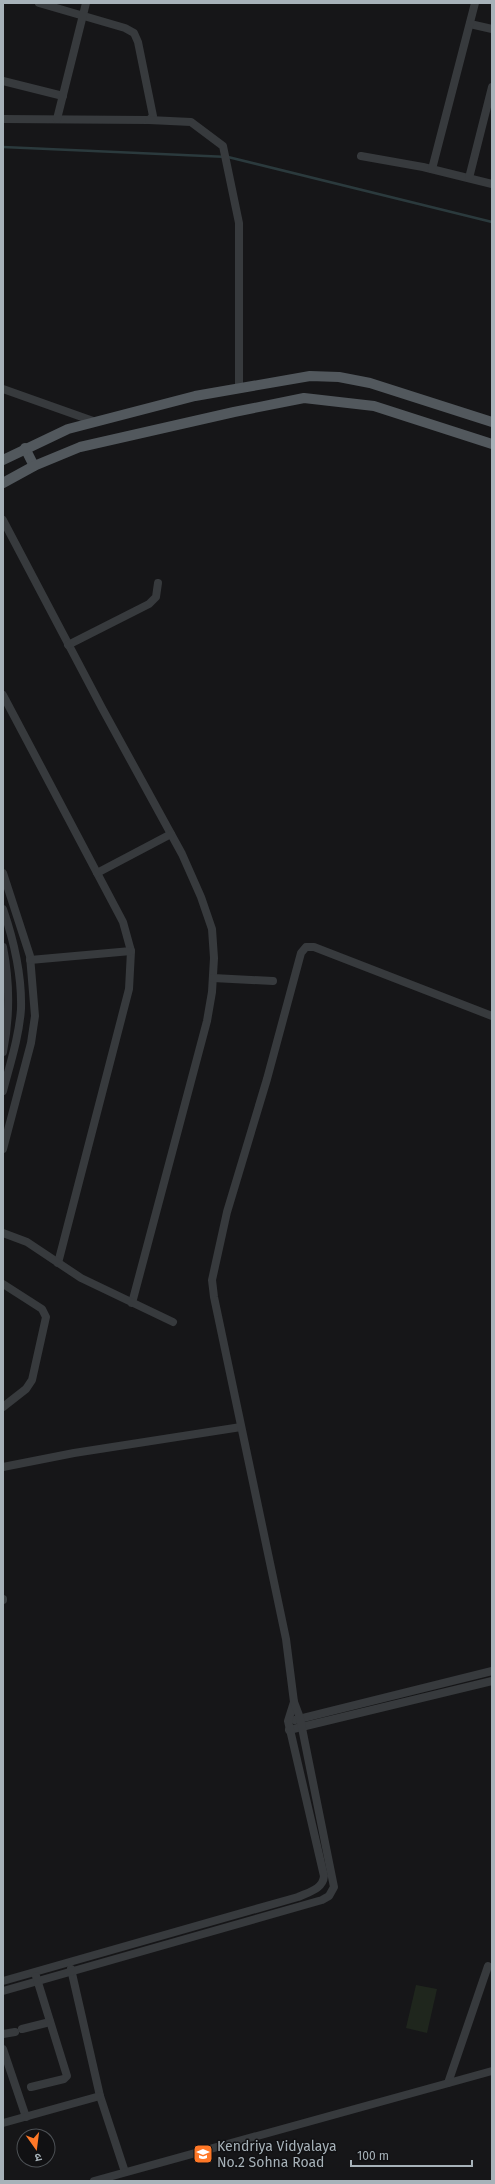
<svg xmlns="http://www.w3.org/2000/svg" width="495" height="2184" font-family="'Fira Sans','Noto Sans Devanagari',sans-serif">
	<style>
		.green { fill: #1f261d }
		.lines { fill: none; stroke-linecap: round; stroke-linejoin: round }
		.stream { stroke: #2b3a3d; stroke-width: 2.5 }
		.minor { stroke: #373a3d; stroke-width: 8 }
		.major { stroke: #52585d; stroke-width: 10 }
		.labels { text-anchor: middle; stroke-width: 3; stroke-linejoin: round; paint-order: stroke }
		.poi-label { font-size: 14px; fill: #a7b2b9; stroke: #111113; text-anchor: start }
	</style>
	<rect width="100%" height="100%" fill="#161618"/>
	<path class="green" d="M416,1985L437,1989L427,2033L406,2028Z"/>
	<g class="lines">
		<path class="stream" d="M3,147L228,157L492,222"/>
		<g class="minor">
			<path d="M470,24L492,29"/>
			<path d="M3,81L63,96"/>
			<path d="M3,119L149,120L153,116L138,42L134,33L125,28L39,3"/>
			<path d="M57,119L86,3"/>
			<path d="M149,120L191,122L223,146L239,223V389"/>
			<path d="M361,156L423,167L492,184"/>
			<path d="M432,169L475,3"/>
			<path d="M469,178L492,87"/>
			<path d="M3,389L96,422"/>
			<path d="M3,520L102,708L182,854L201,897L212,929L214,958L212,992L207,1021L132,1303"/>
			<path d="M68,645L149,604L156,597L158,583"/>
			<path d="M3,695L123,922L131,951L129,989L58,1263"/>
			<path d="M3,873L30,956L35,1016L31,1043L3,1149"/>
			<path d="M97,873L171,834"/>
			<path d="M3,909C14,941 22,975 21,1009C19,1037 10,1064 3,1091"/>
			<path d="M3,947C10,983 10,1017 3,1052"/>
			<path d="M30,960L131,951"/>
			<path d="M213,978L273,981"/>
			<path d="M3,1233L27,1242L81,1278L173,1322"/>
			<path d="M3,1284L42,1309L46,1317L32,1380L26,1389L3,1407"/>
			<path d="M3,1467L74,1453L241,1427"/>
			<path d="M3,1599V1600"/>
			<path d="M295,1720L492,1671"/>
			<path d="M289,1730L492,1681"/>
			<path d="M71,1969L100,2096L125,2172"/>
			<path d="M3,1981L298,1897C309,1892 323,1889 324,1876L288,1721L294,1702"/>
			<path d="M3,1991L322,1900L329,1896L334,1887L300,1718L294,1702L286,1639L214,1297L212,1280L227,1212L267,1079L301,953L306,947H314L492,1016"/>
			<path d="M22,2029L50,2022"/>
			<path d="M3,2034L15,2032"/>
			<path d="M3,2049L26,2117"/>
			<path d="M448,2083L488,1966"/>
			<path d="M31,2087L64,2079L67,2076L36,1976"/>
			<path d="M3,2123L100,2096"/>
			<path d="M94,2181L492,2071"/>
		</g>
		<g class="major">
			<path d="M25,448L34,466"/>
			<path d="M3,460L68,429L195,396L310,376L339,377L370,383L492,422"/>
			<path d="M3,483L34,466L80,447L234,412L304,398L374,406L492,444"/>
		</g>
	</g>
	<defs>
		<symbol id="school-square" viewBox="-11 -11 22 22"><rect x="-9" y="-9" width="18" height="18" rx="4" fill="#ff7827" stroke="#111113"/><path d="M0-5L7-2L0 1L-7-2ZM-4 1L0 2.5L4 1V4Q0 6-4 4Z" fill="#fff"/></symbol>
	</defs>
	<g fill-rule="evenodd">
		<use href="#school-square" x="192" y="2143" width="22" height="22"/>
	</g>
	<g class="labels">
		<g class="poi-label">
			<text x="217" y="2151">Kendriya Vidyalaya<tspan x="217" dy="16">No.2 Sohna Road</tspan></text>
		</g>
	</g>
	<rect width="495" height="2184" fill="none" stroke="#a7b2b9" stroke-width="8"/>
	<g transform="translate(36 2148) rotate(166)"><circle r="19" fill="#111113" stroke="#4d5155"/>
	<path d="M0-3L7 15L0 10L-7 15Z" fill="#ff7827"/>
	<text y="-6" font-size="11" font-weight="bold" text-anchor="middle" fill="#a7b2b9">उ</text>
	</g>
	<path d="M351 2160v6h121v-6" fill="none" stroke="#a7b2b9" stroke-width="2"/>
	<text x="357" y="2160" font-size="12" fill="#a7b2b9" stroke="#111113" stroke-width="3" paint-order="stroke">100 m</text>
</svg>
